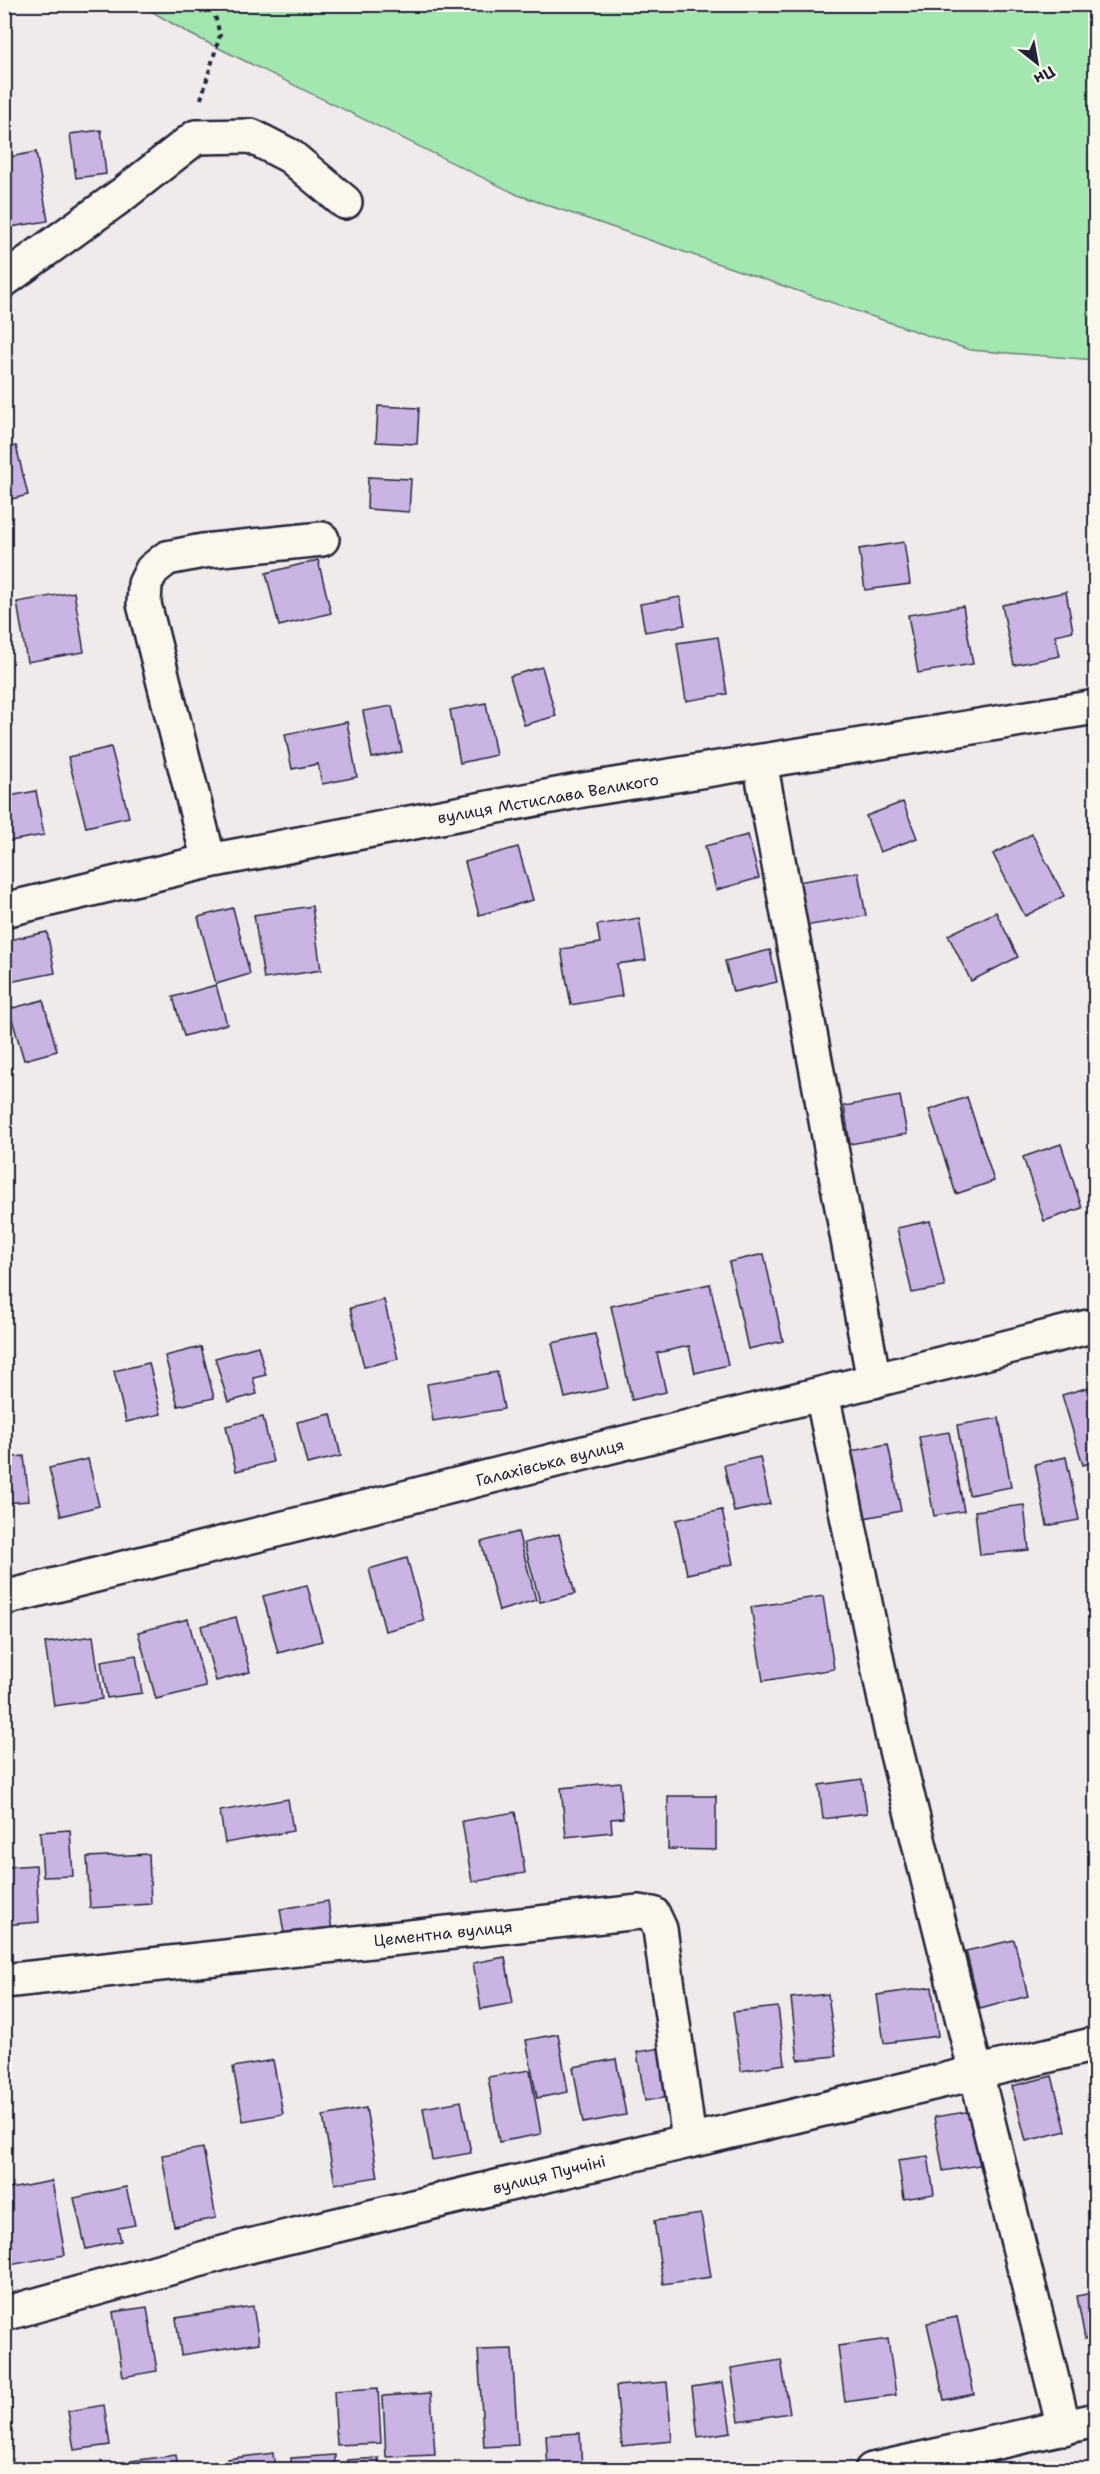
<svg xmlns="http://www.w3.org/2000/svg" width="1100" height="2474" font-family="'Shantell Sans',sans-serif">
	<style>
		.green { fill: #a4e6b0; stroke: #638476; stroke-width: 1.5 }
		.building { fill: #c9b4e4; stroke: #22223b; stroke-width: 1.5 }
		.lines { fill: none; stroke-linecap: round; stroke-linejoin: round }
		.minor-casing { stroke: #22223b; stroke-width: 38 }
		.path { stroke: #22223b; stroke-width: 4; stroke-dasharray: 4.5 4.5; stroke-linecap: butt }
		.minor { stroke: #fbf7ec; stroke-width: 33 }
		.labels { text-anchor: middle; stroke-width: 6; stroke-linejoin: round; paint-order: stroke }
		.street-label { font-size: 16px; fill: #22223b; stroke: #fbf7ec }
	</style>
	<rect width="100%" height="100%" fill="#f1eaea"/>
	<filter id="ink" filterUnits="userSpaceOnUse"><feTurbulence type="fractalNoise" baseFrequency=".0167" numOctaves="2"/><feDisplacementMap in="SourceGraphic" scale="12" xChannelSelector="R" yChannelSelector="G"/><feConvolveMatrix kernelMatrix="1 2 1 2 8 2 1 2 1" color-interpolation-filters="sRGB"/></filter>
	<g filter="url(#ink)">
		<path class="green" d="M141,5H1095V360L970,350L518,195L190,34Z"/>
		<g class="building">
			<path d="M101,130L106,174L76,178L70,134Z"/>
			<path d="M36,152L48,221L4,228V158Z"/>
			<path d="M378,406L419,408L417,444L376,442Z"/>
			<path d="M16,446L28,495L4,501V449Z"/>
			<path d="M368,477L411,479L409,512L367,509Z"/>
			<path d="M904,542L910,584L865,590L859,549Z"/>
			<path d="M318,560L331,613L279,626L266,573Z"/>
			<path d="M74,592L84,652L27,662L17,602Z"/>
			<path d="M1066,592L1073,631L1055,635L1060,656L1014,665L1002,605Z"/>
			<path d="M680,597L685,625L645,632L640,604Z"/>
			<path d="M963,606L973,664L918,673L908,615Z"/>
			<path d="M718,637L727,694L686,701L677,643Z"/>
			<path d="M542,667L556,716L524,725L510,676Z"/>
			<path d="M486,703L496,755L460,763L450,710Z"/>
			<path d="M392,706L402,752L372,758L363,711Z"/>
			<path d="M347,722L357,777L322,784L318,764L292,769L285,734Z"/>
			<path d="M111,747L129,817L86,827L68,757Z"/>
			<path d="M36,791L44,835L4,842V797Z"/>
			<path d="M903,802L917,838L880,852L866,816Z"/>
			<path d="M1032,834L1064,896L1025,916L993,854Z"/>
			<path d="M748,835L759,878L716,890L705,846Z"/>
			<path d="M518,847L533,900L479,915L465,862Z"/>
			<path d="M858,872L866,916L805,926L797,882Z"/>
			<path d="M312,906L321,970L264,979L254,915Z"/>
			<path d="M233,908L250,974L216,984L198,917Z"/>
			<path d="M996,912L1018,957L971,981L948,935Z"/>
			<path d="M639,918L646,960L617,964L622,996L571,1005L561,949L600,943L597,925Z"/>
			<path d="M47,932L55,973L4,983V941Z"/>
			<path d="M770,950L777,982L733,992L725,961Z"/>
			<path d="M216,985L227,1024L184,1036L173,997Z"/>
			<path d="M43,1000L57,1051L24,1060L9,1009Z"/>
			<path d="M900,1096L907,1134L850,1144L844,1106Z"/>
			<path d="M967,1097L994,1181L956,1194L929,1110Z"/>
			<path d="M1061,1144L1082,1208L1044,1221L1023,1157Z"/>
			<path d="M930,1221L945,1287L912,1293L897,1228Z"/>
			<path d="M764,1254L783,1341L748,1349L729,1262Z"/>
			<path d="M710,1284L728,1365L695,1373L689,1346L657,1353L666,1392L632,1400L611,1306Z"/>
			<path d="M384,1300L398,1359L364,1367L350,1308Z"/>
			<path d="M595,1334L608,1388L565,1398L552,1343Z"/>
			<path d="M258,1346L266,1375L253,1378L257,1394L228,1402L215,1358Z"/>
			<path d="M201,1347L214,1398L178,1406L165,1356Z"/>
			<path d="M149,1363L161,1414L126,1422L114,1371Z"/>
			<path d="M497,1372L504,1409L433,1421L427,1384Z"/>
			<path d="M1096,1385V1461L1083,1465L1062,1395Z"/>
			<path d="M331,1414L341,1456L307,1464L297,1422Z"/>
			<path d="M263,1417L273,1462L236,1471L226,1426Z"/>
			<path d="M999,1418L1011,1487L969,1495L957,1425Z"/>
			<path d="M949,1432L964,1511L934,1516L919,1437Z"/>
			<path d="M888,1444L901,1511L859,1519L846,1452Z"/>
			<path d="M24,1456L29,1501L4,1503V1458Z"/>
			<path d="M760,1457L770,1504L734,1512L724,1465Z"/>
			<path d="M1066,1457L1079,1520L1047,1526L1035,1464Z"/>
			<path d="M88,1459L99,1506L61,1516L49,1468Z"/>
			<path d="M1024,1505L1029,1550L980,1555L975,1511Z"/>
			<path d="M722,1510L733,1564L687,1574L676,1520Z"/>
			<path d="M518,1532L536,1600L499,1611L481,1542Z"/>
			<path d="M559,1534L575,1594L540,1602L524,1543Z"/>
			<path d="M407,1558L424,1621L385,1631L369,1569Z"/>
			<path d="M307,1585L322,1641L278,1653L263,1596Z"/>
			<path d="M823,1596L834,1669L763,1681L751,1607Z"/>
			<path d="M236,1617L250,1672L216,1681L201,1626Z"/>
			<path d="M188,1619L206,1687L156,1699L138,1632Z"/>
			<path d="M93,1636L102,1699L54,1706L45,1643Z"/>
			<path d="M136,1655L142,1693L107,1698L101,1661Z"/>
			<path d="M4,1701L8,1723L4,1724Z"/>
			<path d="M862,1779L867,1813L823,1819L819,1785Z"/>
			<path d="M620,1782L623,1818L611,1819L612,1832L566,1837L561,1788Z"/>
			<path d="M668,1796H716V1850L668,1849Z"/>
			<path d="M288,1799L293,1831L225,1843L220,1811Z"/>
			<path d="M515,1812L525,1873L472,1882L462,1821Z"/>
			<path d="M70,1830L73,1876L43,1877L40,1832Z"/>
			<path d="M149,1854L151,1904L90,1908L87,1857Z"/>
			<path d="M36,1865L39,1922L4,1925V1867Z"/>
			<path d="M328,1901L332,1931L285,1939L280,1909Z"/>
			<path d="M1014,1940L1028,1996L980,2009L966,1951Z"/>
			<path d="M505,1957L513,2003L481,2009L473,1963Z"/>
			<path d="M932,1987L938,2036L884,2043L877,1995Z"/>
			<path d="M828,1994L836,2056L798,2060L791,1998Z"/>
			<path d="M778,2007L785,2064L741,2071L733,2012Z"/>
			<path d="M558,2034L568,2092L537,2098L526,2040Z"/>
			<path d="M666,2047L675,2096L645,2101L637,2052Z"/>
			<path d="M616,2059L626,2115L583,2123L573,2067Z"/>
			<path d="M273,2060L283,2114L243,2121L233,2067Z"/>
			<path d="M530,2070L541,2134L499,2142L488,2077Z"/>
			<path d="M1052,2076L1066,2131L1026,2141L1012,2086Z"/>
			<path d="M461,2101L471,2153L432,2160L423,2108Z"/>
			<path d="M366,2108L378,2177L335,2184L323,2116Z"/>
			<path d="M978,2110L986,2164L943,2171L934,2117Z"/>
			<path d="M203,2148L216,2218L174,2226L162,2155Z"/>
			<path d="M928,2156L934,2194L904,2199L898,2160Z"/>
			<path d="M52,2181L65,2255L10,2265L4,2237V2190Z"/>
			<path d="M126,2187L135,2225L118,2228L121,2241L86,2249L74,2198Z"/>
			<path d="M701,2214L711,2277L663,2284L654,2221Z"/>
			<path d="M1096,2292V2337L1085,2339L1077,2296Z"/>
			<path d="M253,2306L259,2343L181,2355L176,2318Z"/>
			<path d="M147,2307L157,2371L123,2377L113,2312Z"/>
			<path d="M957,2317L974,2394L944,2400L927,2323Z"/>
			<path d="M888,2339L896,2395L845,2402L838,2346Z"/>
			<path d="M512,2349L518,2445L484,2447L478,2350Z"/>
			<path d="M781,2360L790,2413L739,2421L731,2368Z"/>
			<path d="M667,2382L672,2441L622,2446L616,2386Z"/>
			<path d="M723,2382L731,2432L698,2437L692,2387Z"/>
			<path d="M378,2388L381,2443L337,2445L334,2391Z"/>
			<path d="M431,2393L435,2455L386,2457L383,2396Z"/>
			<path d="M104,2405L110,2445L74,2450L68,2411Z"/>
			<path d="M580,2433L582,2470H548L546,2435Z"/>
			<path d="M273,2453L275,2470H229L227,2459Z"/>
			<path d="M176,2455L178,2470H132L131,2461Z"/>
			<path d="M335,2455V2470H292L291,2458Z"/>
			<path d="M379,2458V2470H348L347,2460Z"/>
		</g>
		<g class="lines">
			<defs>
				<g id="minor">
					<path d="M4,280L122,195L196,137L251,136L290,156L345,202"/>
					<path d="M760,762L874,1381"/>
					<path d="M209,861L144,604L145,584L152,570L167,558L203,551L322,539"/>
					<path d="M4,910L209,861L583,790L1096,707"/>
					<path d="M822,1394L892,1734L1064,2428"/>
					<path d="M4,1598L1096,1325"/>
					<path d="M4,1981L639,1912L653,1914L660,1929L689,2140"/>
					<path d="M4,2314L245,2247L1096,2044"/>
					<path d="M872,2470L1096,2420"/>
				</g>
			</defs>
			<use href="#minor" class="minor-casing"/>
			<path class="path" d="M201,99L220,35L212,4"/>
			<use href="#minor" class="minor"/>
		</g>
	</g>
	<g class="labels">
		<g class="street-label">
			<text transform="translate(548 798) rotate(-10)" y="6">вулиця Мстислава Великого</text>
			<text transform="translate(550 1462) rotate(-14)" y="6">Галахівська вулиця</text>
			<text transform="translate(443 1933) rotate(-6)" y="6">Цементна вулиця</text>
			<text transform="translate(549 2174) rotate(-14)" y="6">вулиця Пуччіні</text>
		</g>
	</g>
	<rect width="1100" height="2474" fill="none" stroke="#fbf7ec" stroke-width="24"/>
	<rect x="12" y="12" width="1076" height="2450" fill="none" stroke="#22223b" stroke-width="2" filter="url(#ink)"/>
	<g transform="translate(1037 63) rotate(149)" stroke="#fbf7ec" stroke-width="4.5" paint-order="stroke">
	<path d="M0-4.5L10 22L0 15L-10 22Z" fill="#22223b"/>
	<text y="-9" font-size="16" font-weight="bold" text-anchor="middle" fill="#22223b">Пн</text>
	</g>
</svg>
